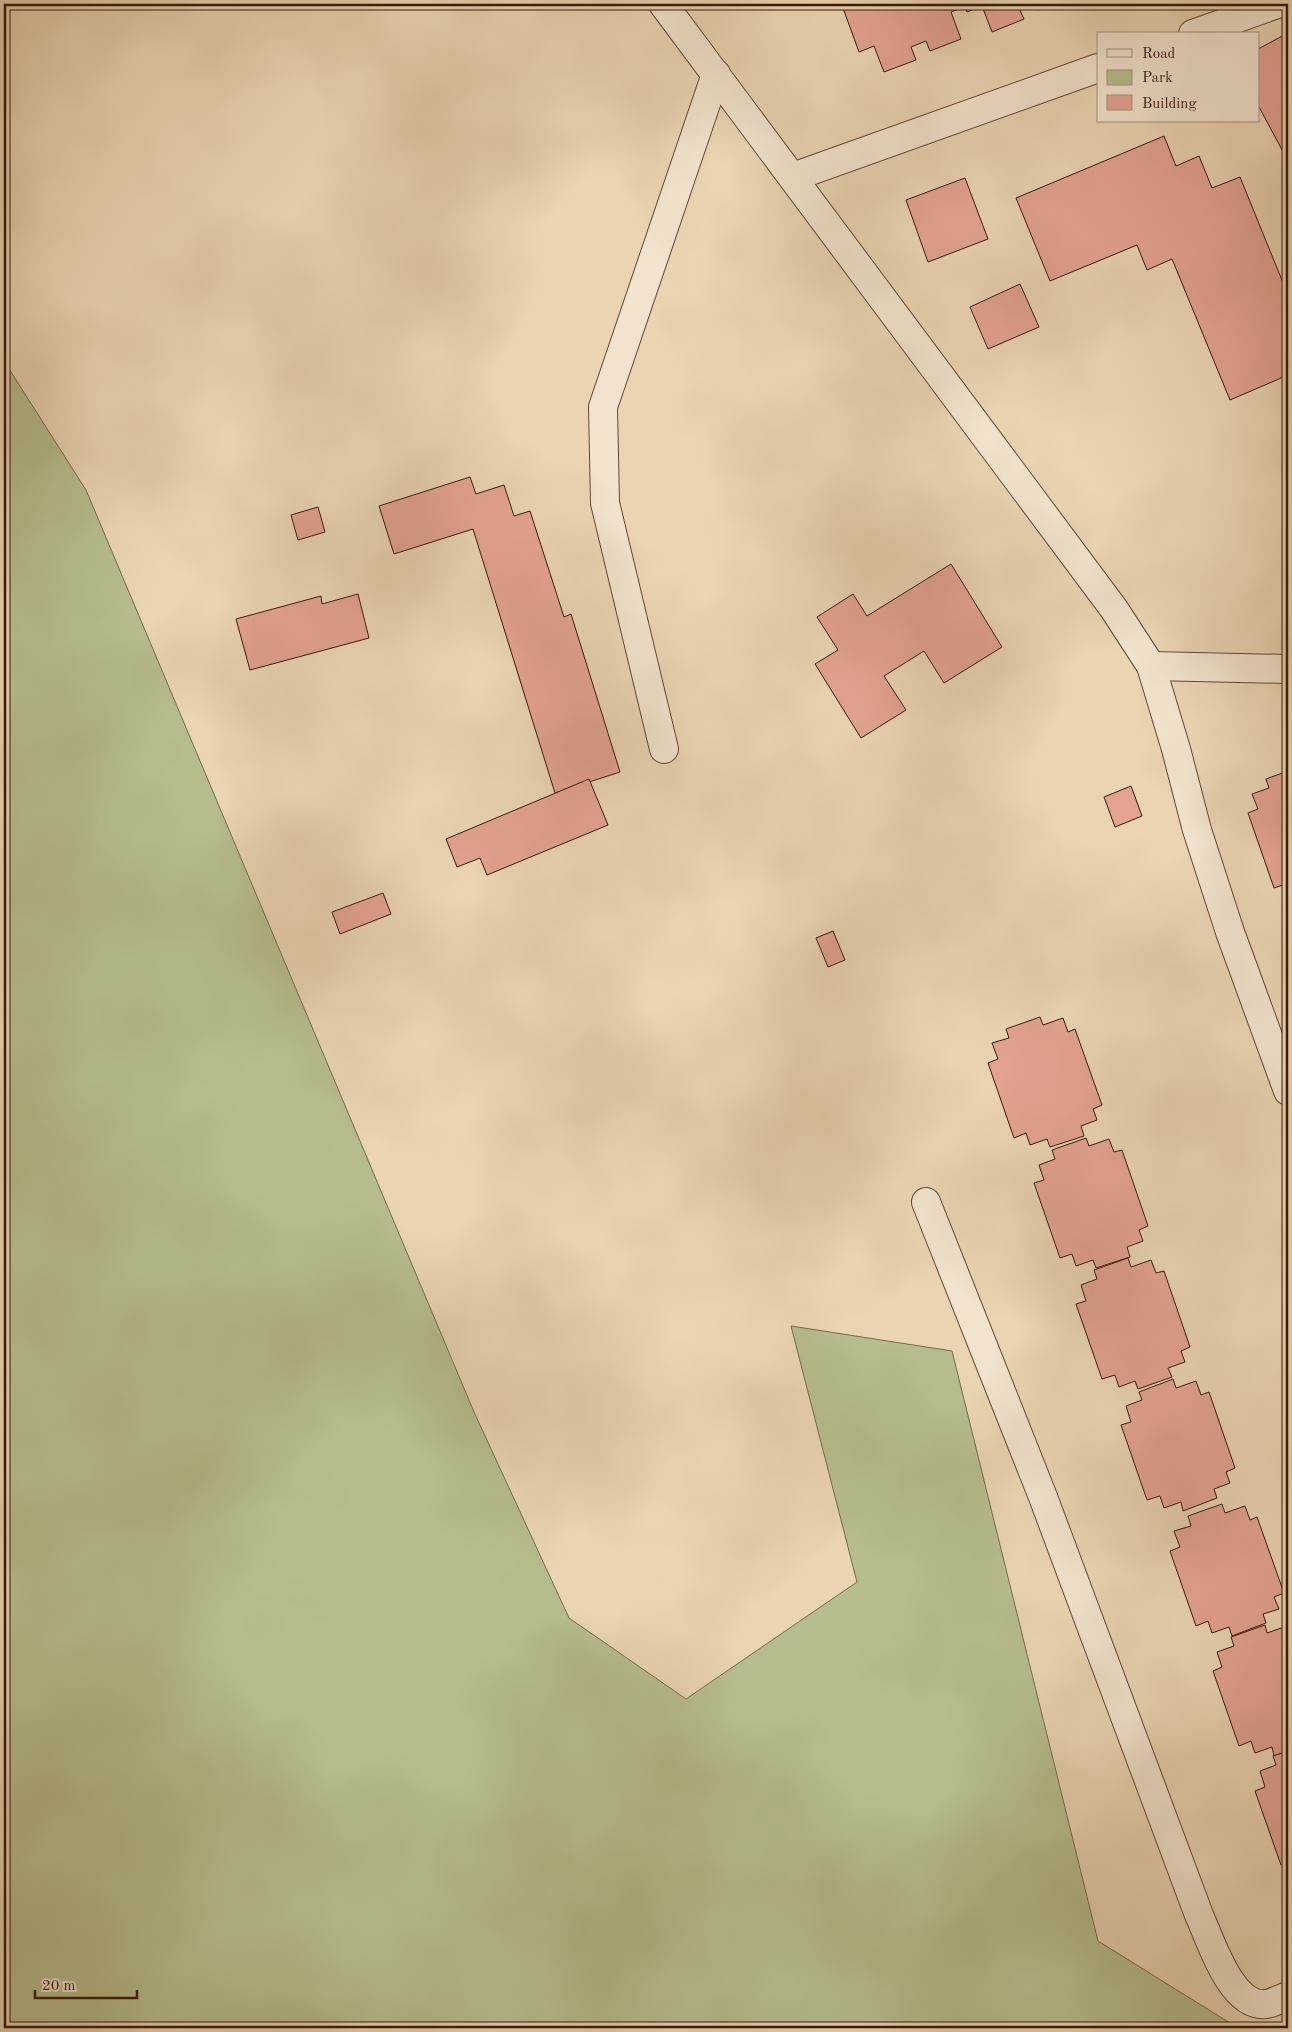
<svg xmlns="http://www.w3.org/2000/svg" width="1292" height="2032" font-family="'Old Standard TT',serif">
	<style>
		.green { fill: #b6bd8d; stroke: #766a4b }
		.building { fill: #e3a292; stroke: #371809 }
		.lines { fill: none; stroke-linecap: round; stroke-linejoin: round }
		.minor-casing { stroke: #644733; stroke-width: 30 }
		.minor { stroke: #f1e3cd; stroke-width: 28 }
	</style>
	<rect width="100%" height="100%" fill="#ead4b2"/>
	<filter id="stains"><feTurbulence type="fractalNoise" baseFrequency=".004" numOctaves="4"/><feColorMatrix values="0 0 0 0 .2 0 0 0 0 .09 0 0 0 0 .02 0 0 0 .5 -.17"/></filter>
	<radialGradient id="worn" r=".72"><stop offset=".6" stop-color="#630" stop-opacity="0"/><stop offset="1" stop-color="#630" stop-opacity=".3"/></radialGradient>
	<path class="green" d="M4,361L86,490L474,1412L569,1618L686,1699L857,1582L791,1326L952,1351L1098,1941L1238,2028H4Z"/>
	<g class="building">
		<path d="M853,4H963L964,7L951,12L961,39L930,51L926,41L911,47L916,60L884,72L874,46L859,52L843,8Z"/>
		<path d="M964,4H1026L1018,6L1024,19L992,32L982,6L967,12Z"/>
		<path d="M1035,4H1055L1038,10Z"/>
		<path d="M1288,33V161L1258,105V49Z"/>
		<path d="M1164,136L1176,166L1199,156L1212,188L1240,177L1288,295V375L1230,400L1172,259L1147,270L1137,245L1050,281L1016,198Z"/>
		<path d="M965,178L988,239L928,262L906,200Z"/>
		<path d="M1020,284L1039,327L988,349L970,307Z"/>
		<path d="M470,477L476,494L504,485L514,516L530,511L564,617L571,614L620,772L555,793L473,529L394,554L379,506Z"/>
		<path d="M318,507L325,532L298,540L291,515Z"/>
		<path d="M951,564L1002,647L944,683L924,651L884,676L906,710L861,738L815,664L838,650L817,617L853,594L867,616Z"/>
		<path d="M358,594L369,638L250,670L236,619L321,596L322,604Z"/>
		<path d="M1288,771V890L1286,884L1274,888L1248,813L1258,809L1252,794L1269,788L1266,779Z"/>
		<path d="M589,779L608,825L487,875L480,858L457,867L446,839Z"/>
		<path d="M1131,786L1142,816L1115,827L1104,797Z"/>
		<path d="M383,893L391,914L340,934L332,912Z"/>
		<path d="M833,931L845,960L828,967L816,938Z"/>
		<path d="M1040,1017L1043,1025L1063,1018L1068,1032L1075,1029L1102,1105L1093,1109L1097,1120L1081,1126L1084,1136L1050,1147L1047,1139L1030,1145L1026,1133L1014,1138L988,1063L998,1059L992,1043L1009,1038L1006,1029Z"/>
		<path d="M1086,1138L1089,1146L1109,1139L1114,1152L1122,1150L1148,1226L1139,1230L1143,1241L1127,1247L1130,1257L1096,1268L1093,1260L1076,1266L1072,1254L1060,1258L1034,1183L1044,1180L1039,1165L1055,1159L1052,1150Z"/>
		<path d="M1128,1258L1131,1267L1151,1260L1156,1273L1164,1271L1190,1347L1181,1351L1185,1362L1168,1368L1172,1377L1138,1389L1135,1381L1119,1387L1115,1375L1102,1379L1076,1304L1086,1301L1081,1285L1097,1279L1094,1270Z"/>
		<path d="M1173,1379L1176,1388L1196,1381L1201,1395L1209,1392L1235,1468L1226,1472L1230,1483L1214,1489L1217,1498L1183,1511L1181,1502L1164,1508L1160,1496L1147,1500L1121,1425L1131,1422L1126,1406L1142,1400L1139,1392Z"/>
		<path d="M1222,1504L1225,1513L1245,1506L1250,1520L1257,1517L1284,1593L1274,1597L1279,1609L1263,1614L1266,1623L1232,1636L1229,1627L1212,1633L1208,1621L1196,1626L1170,1551L1180,1547L1174,1531L1191,1526L1188,1516Z"/>
		<path d="M1265,1625L1267,1633L1287,1626L1288,1629V1751L1274,1756L1272,1747L1255,1753L1251,1741L1239,1746L1213,1671L1222,1667L1217,1652L1234,1646L1231,1637Z"/>
		<path d="M1288,1751V1863L1281,1865L1255,1791L1265,1787L1260,1771L1276,1765L1273,1756Z"/>
	</g>
	<g class="lines">
		<defs>
			<g id="minor">
				<path d="M663,4L1114,609L1151,666L1288,669"/>
				<path d="M1193,34L1277,4"/>
				<path d="M793,177L1098,68"/>
				<path d="M1151,666L1176,749L1197,830L1230,932L1288,1091"/>
				<path d="M664,749L605,503L603,407L716,74"/>
				<path d="M926,1202L1043,1497L1199,1915C1211,1941 1231,2008 1266,2004C1273,2003 1282,1998 1288,1996"/>
			</g>
		</defs>
		<use href="#minor" class="minor-casing"/>
		<use href="#minor" class="minor"/>
	</g>
	<rect width="1292" height="2032" fill="none" stroke="#ead4b2" stroke-width="20"/>
	<rect x="5" y="5" width="1282" height="2022" fill="none" stroke="#371809" stroke-width="2.5"/>
	<rect x="10" y="10" width="1272" height="2012" fill="none" stroke="#371809"/>
	<rect x="1097" y="32" width="162" height="90" fill="#f1e3cd" stroke="#a7927f"/>
	<rect x="1107" y="49" width="25" height="8" fill="#f1e3cd" stroke="#a7927f"/>
	<text x="1142" y="58" font-size="15" fill="#371809">Road</text>
	<rect x="1107" y="70" width="25" height="15" fill="#b6bd8d" stroke="#a7927f"/>
	<text x="1142" y="82" font-size="15" fill="#371809">Park</text>
	<rect x="1107" y="95" width="25" height="15" fill="#e3a292" stroke="#a7927f"/>
	<text x="1142" y="108" font-size="15" fill="#371809">Building</text>
	<path d="M35 1990v8h102v-8" fill="none" stroke="#371809" stroke-width="2.5"/>
	<text x="42" y="1990" font-size="15" fill="#371809" stroke="#f1e3cd" stroke-width="4" paint-order="stroke">20 m</text>
	<rect width="100%" height="100%" filter="url(#stains)"/>
	<rect width="100%" height="100%" fill="url(#worn)"/>
</svg>
